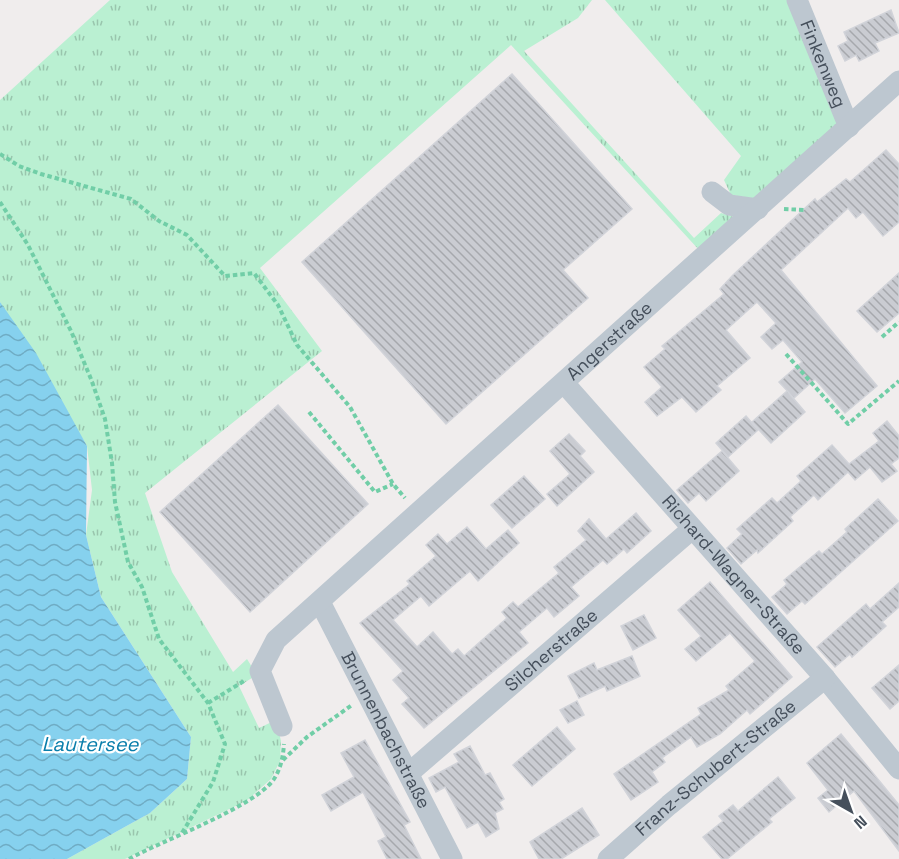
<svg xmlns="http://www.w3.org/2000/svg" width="899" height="859" font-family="'Space Grotesk',sans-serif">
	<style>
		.grass { fill: url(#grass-tufts) }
		.water { fill: url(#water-waves) }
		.building { fill: url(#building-back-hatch); stroke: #d1d3d9; stroke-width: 1.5 }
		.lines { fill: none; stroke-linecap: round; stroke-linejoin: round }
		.path { stroke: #71cea7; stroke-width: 4; stroke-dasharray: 4.5 3; stroke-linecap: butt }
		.minor { stroke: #bdc7d0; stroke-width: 21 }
		.labels { text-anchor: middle; stroke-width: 4.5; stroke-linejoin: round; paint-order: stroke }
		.street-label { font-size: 18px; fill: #454f5b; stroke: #fff }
		.water-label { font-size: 20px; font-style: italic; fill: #097eab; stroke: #fff }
	</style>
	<defs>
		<pattern id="grass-tufts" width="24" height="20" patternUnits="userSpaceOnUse" patternTransform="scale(1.5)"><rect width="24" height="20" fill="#baf0d2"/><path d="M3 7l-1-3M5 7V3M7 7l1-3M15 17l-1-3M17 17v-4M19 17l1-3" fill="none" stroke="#99c5ad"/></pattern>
		<pattern id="water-waves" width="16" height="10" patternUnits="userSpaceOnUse" patternTransform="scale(1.5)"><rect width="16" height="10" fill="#86d1ee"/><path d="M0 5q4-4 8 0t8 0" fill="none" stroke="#6facc4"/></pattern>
		<pattern id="building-back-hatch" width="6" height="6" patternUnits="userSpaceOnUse" patternTransform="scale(1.5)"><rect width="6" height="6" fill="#caccd2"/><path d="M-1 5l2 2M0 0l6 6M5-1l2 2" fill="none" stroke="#a6a8ad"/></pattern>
	</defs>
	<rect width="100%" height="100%" fill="#f0eded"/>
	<g class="grass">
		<path d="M110,0H592L578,18L524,51L694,238L721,213L737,218L700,251L511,45L260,268L322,351L145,493L172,572L233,672L247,659L257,675L239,686L259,728L276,720L281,741L280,761L271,779L246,801L125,859H67L150,813L187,779L191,737L101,597L86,535L92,490L87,446L0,302V100Z"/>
		<path d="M605,0H795L845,127L758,199L731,195L724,180L741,156Z"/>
	</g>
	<path class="water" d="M0,302L36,353L87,446L86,535L101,597L191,737L187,779L150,813L67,859H0Z"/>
	<g class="building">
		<path d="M891,10L899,33L875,43L879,51L859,61L856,55L845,61L838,46L848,41L844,32Z"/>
		<path d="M512,74L632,209L563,270L588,298L446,424L302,262Z"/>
		<path d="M886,150L899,164V222L883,236L863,212L856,218L848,208L781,270L877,386L845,413L815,379L794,398L779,382L802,362L783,340L772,349L761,337L776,323L757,302L726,330L750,358L717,386L721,390L696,412L682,397L657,416L645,402L662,387L644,367L665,349L662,346L724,294L720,289L733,275L815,199L817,202L846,179L850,182Z"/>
		<path d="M899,273V313L877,332L857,311Z"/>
		<path d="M787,391L805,412L771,443L752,422Z"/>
		<path d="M278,405L368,504L250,612L160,512Z"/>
		<path d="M746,416L758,430L728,457L716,443Z"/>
		<path d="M887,421L899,436V458L891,464L897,471L882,482L870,467L855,480L848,472L818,500L814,495L790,517L793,521L758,553L757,550L741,564L727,548L742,534L737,529L772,498L777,503L801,481L797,476L832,445L849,464L879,441L873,433Z"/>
		<path d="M569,434L585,451L580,456L594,472L557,506L547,494L570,474L550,451Z"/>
		<path d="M722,451L739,471L706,501L699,493L688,503L677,490Z"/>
		<path d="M524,476L545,499L512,528L491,505Z"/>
		<path d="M878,499L898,521L805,604L802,601L787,614L772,597L787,584L784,580L819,551L822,554L847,532L845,529Z"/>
		<path d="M636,513L651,531L627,553L624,549L607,564L603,560L571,587L579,596L554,617L547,608L519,632L528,643L424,728L402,704L409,698L393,680L403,671L360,623L410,584L407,581L436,556L426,545L438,534L447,544L467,527L486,549L508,530L519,543L478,581L470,571L429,606L421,596L393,620L417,647L433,632L452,654L458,649L464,656L507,618L502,612L513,602L518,607L559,573L554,567L586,540L578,531L589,519L606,539Z"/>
		<path d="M710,582L792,677L750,714L747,710L720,734L697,747L691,737L662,758L665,762L652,772L658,782L631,800L614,774L701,714L698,708L729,690L726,686L755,661L730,633L696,661L685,649L701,636L678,610Z"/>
		<path d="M899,583V607L882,622L886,626L852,657L850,654L835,667L817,647L866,604L870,609Z"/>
		<path d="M644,615L656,638L633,650L621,626Z"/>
		<path d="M632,656L640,676L607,691L605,686L579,698L568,676L594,663L597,670Z"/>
		<path d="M899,665V701L890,709L872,688Z"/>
		<path d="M577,701L584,715L568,723L560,710Z"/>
		<path d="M557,727L575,749L532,786L513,765Z"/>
		<path d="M841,734L899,805V851L854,791L829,812L818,798L828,790L807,763Z"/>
		<path d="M365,740L410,822L404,825L421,859H387L378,841L386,837L363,792L331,811L322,795L354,777L341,753Z"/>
		<path d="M470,746L485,775L490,773L504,799L499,802L503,809L495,813L499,829L486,837L478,822L467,828L445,787L436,792L429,778L459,762L454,754Z"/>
		<path d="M778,777L795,798L769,819L772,822L727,859H722L703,837L723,821L719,816L733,805L738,811Z"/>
		<path d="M582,808L599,835L561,859H539L530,842Z"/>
	</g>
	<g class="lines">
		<g class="path">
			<path d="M0,154L19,166L41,174L131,199L159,221L187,235L225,276L254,273L278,305L297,345L350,407L393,484L405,498"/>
			<path d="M0,202L28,245L71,331L91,379L105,419L112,463L115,502L128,562L142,587L159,639L208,703L225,744L213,782L182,833"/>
			<path d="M784,209L804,210"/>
			<path d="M882,337L899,322"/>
			<path d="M786,354L848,424L899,381"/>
			<path d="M309,412L375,492L393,484"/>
			<path d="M208,703L244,681"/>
			<path d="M283,760L307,737L352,705"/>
			<path d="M129,859C163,840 255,807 274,779C281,768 283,757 284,744"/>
		</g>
		<g class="minor">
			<path id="s1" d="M797,0L849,127"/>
			<path d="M712,192L729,205L758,209"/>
			<path id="s2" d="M564,383L825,678L899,769"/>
			<path id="s3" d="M320,602L452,859"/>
			<path id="s4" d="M282,726L260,671L276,640L899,81"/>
			<path id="s5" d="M409,773L692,529"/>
			<path id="s6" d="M608,859L669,805L825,678"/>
		</g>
	</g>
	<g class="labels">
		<g class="street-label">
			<text dy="6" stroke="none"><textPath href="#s1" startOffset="69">Finkenweg</textPath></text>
			<text dy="6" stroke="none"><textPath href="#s4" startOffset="542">Angerstraße</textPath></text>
			<text dy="6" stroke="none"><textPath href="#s2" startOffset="256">Richard-Wagner-Straße</textPath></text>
			<text dy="6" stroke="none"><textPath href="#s5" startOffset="188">Silcherstraße</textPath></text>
			<text dy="6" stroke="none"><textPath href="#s3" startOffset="144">Brunnenbachstraße</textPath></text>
			<text dy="6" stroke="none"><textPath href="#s6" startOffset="141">Franz-Schubert-Straße</textPath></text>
		</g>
		<g class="water-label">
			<text x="90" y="751">Lautersee</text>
		</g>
	</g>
	<g transform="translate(851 811) rotate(140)" stroke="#ffffff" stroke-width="4.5" paint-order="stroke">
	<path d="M0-4.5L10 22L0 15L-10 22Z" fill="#454f5b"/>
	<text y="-9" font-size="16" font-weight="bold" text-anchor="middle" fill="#454f5b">N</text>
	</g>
</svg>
